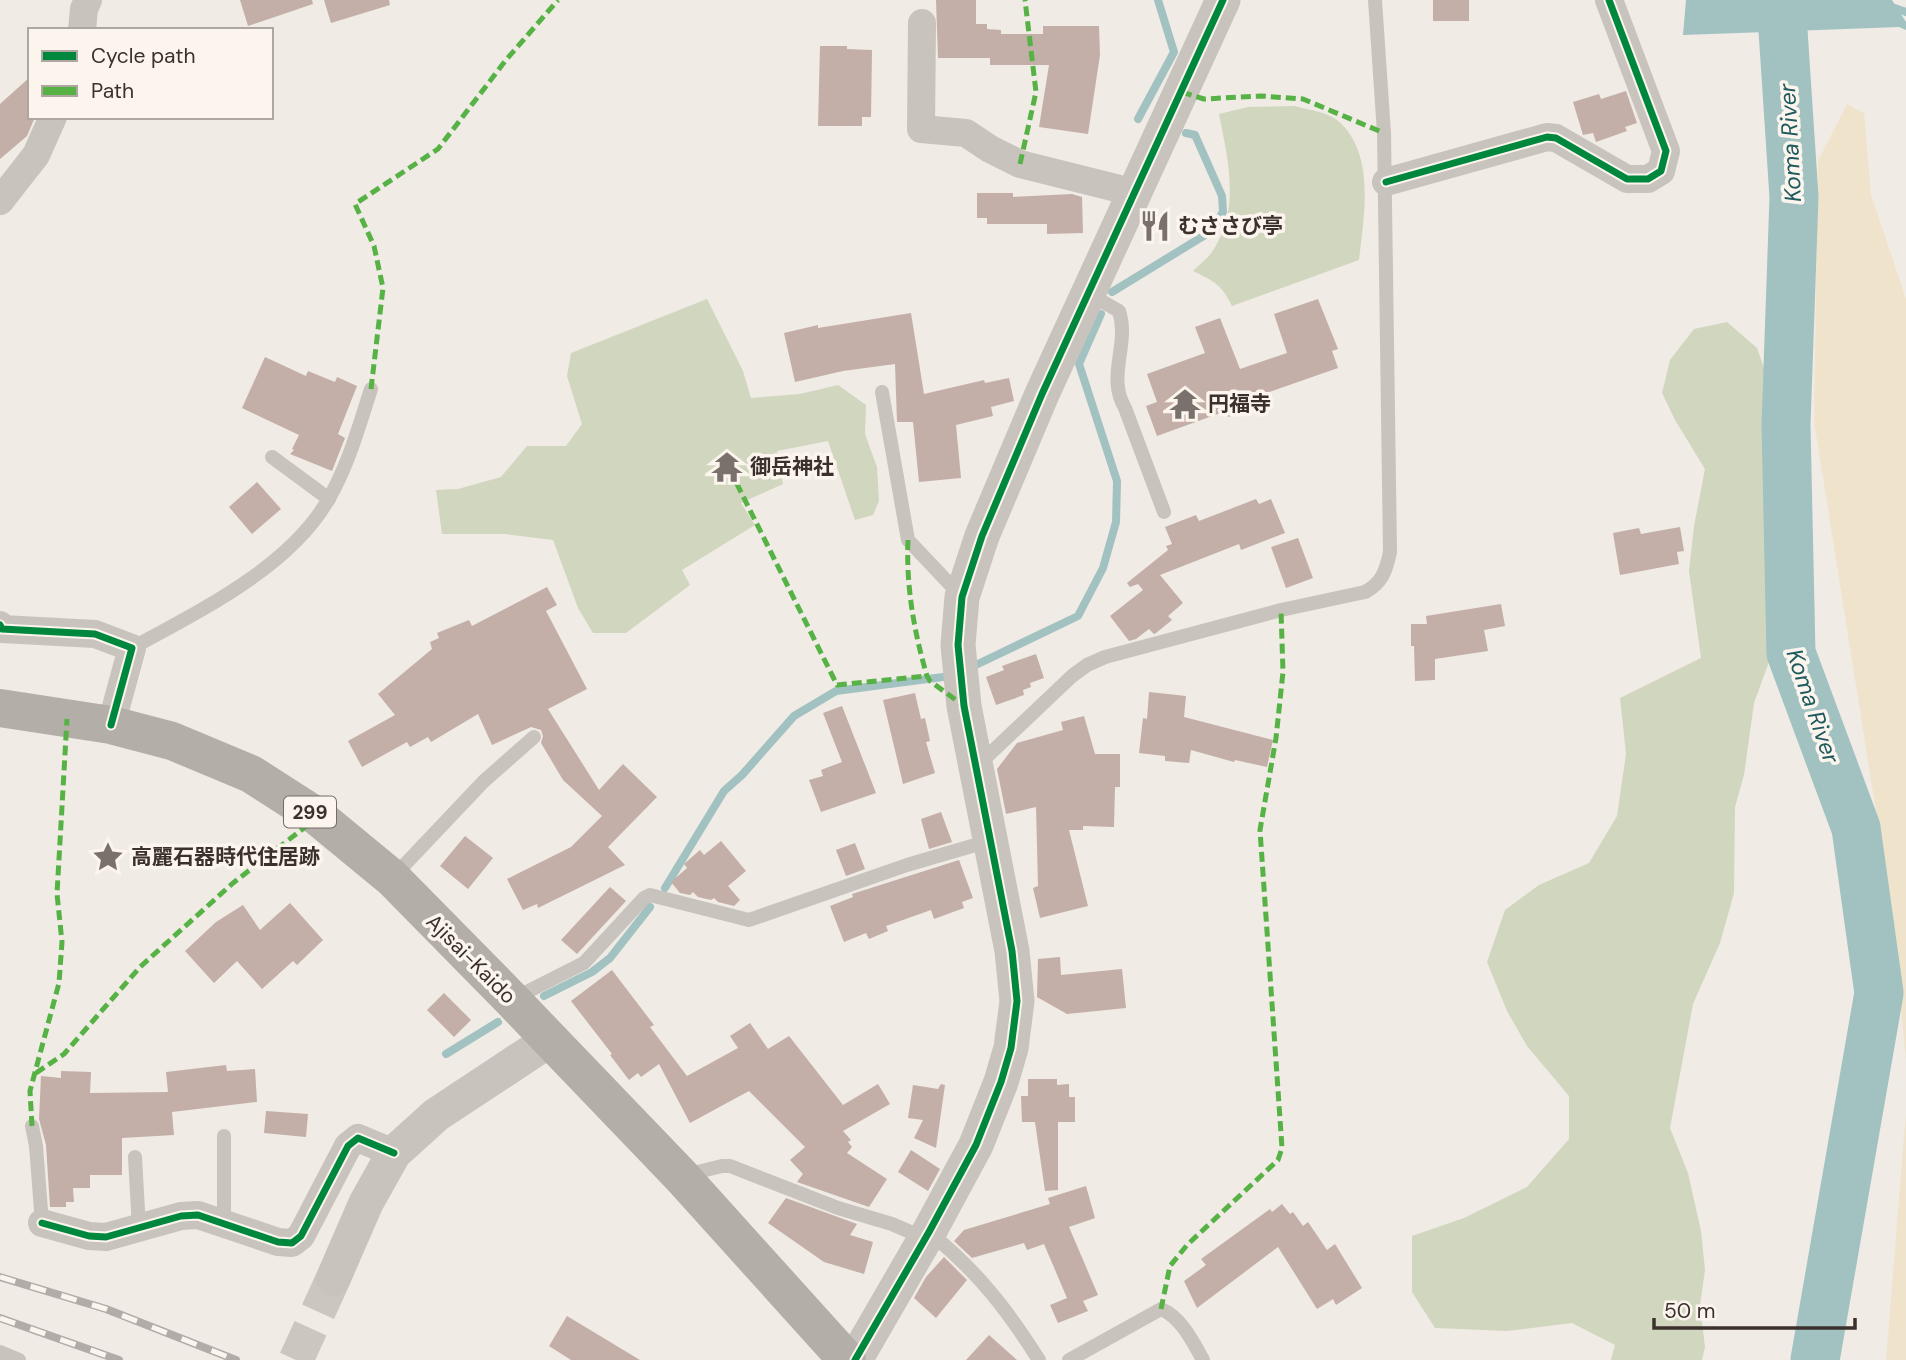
<svg xmlns="http://www.w3.org/2000/svg" width="1906" height="1360" font-family="'DM Sans','Noto Sans JP',sans-serif">
	<style>
		.green { fill: #d1d6bf }
		.sand { fill: #efe3cc }
		.water { fill: #a1c2c1 }
		.lines { fill: none; stroke-linecap: round; stroke-linejoin: round }
		.stream { stroke: #a1c2c1; stroke-width: 8 }
		.river { stroke: #a1c2c1; stroke-width: 49 }
		.building { fill: #c3afa7 }
		.tertiary-tunnel { stroke: #ccc6c0; stroke-width: 35; stroke-dasharray: 35 18; stroke-linecap: butt }
		.service { stroke: #c9c3be; stroke-width: 14 }
		.minor { stroke: #c9c3be; stroke-width: 28 }
		.tertiary { stroke: #c9c3be; stroke-width: 35 }
		.trunk { stroke: #b4aea8; stroke-width: 38 }
		.rail-casing { stroke: #b1aca8; stroke-width: 8 }
		.rail { stroke: #fbf5ee; stroke-width: 5; stroke-dasharray: 16; stroke-linecap: butt }
		.quiet { stroke: #57b246; stroke-width: 5; stroke-dasharray: 10 5; stroke-linecap: butt }
		.cycleway-casing { stroke: #fbf5ee; stroke-width: 11 }
		.cycleway { stroke: #00873e; stroke-width: 7 }
		.labels { text-anchor: middle; stroke-width: 7; stroke-linejoin: round; paint-order: stroke }
		.shield { fill: #fbf5ee; stroke: #756b66; stroke-width: 2 }
		.shield-label { font-size: 19px; font-weight: bold; fill: #3b302b }
		.poi-label { font-size: 21px; font-weight: bold; fill: #3b302b; stroke: #fbf5ee; text-anchor: start }
		.street-label { font-size: 21px; fill: #3b302b; stroke: #fbf5ee }
		.water-label { font-size: 23px; font-style: italic; fill: #1f5a5e; stroke: #fbf5ee }
	</style>
	<rect width="100%" height="100%" fill="#f0ebe5"/>
	<g class="green">
		<path d="M1295,106C1308,110 1327,112 1337,120C1376,152 1364,216 1359,260L1232,306C1222,285 1214,281 1193,271C1199,265 1207,259 1212,252C1241,210 1228,160 1219,114L1248,107Z"/>
		<path d="M707,299L743,371L751,398L800,394L838,385L866,405L865,434L877,467L879,501L873,515L855,520L828,441L777,451L783,484L741,503L755,525L682,570L690,585L626,633H593L578,608L553,540L505,534H442L436,490L458,489L501,477L527,446H566L582,424L567,376L571,353Z"/>
		<path d="M1727,322L1757,348L1776,402L1769,432L1767,574L1778,610L1774,648L1754,703L1744,775L1735,807L1734,893L1720,943L1693,1004L1670,1128L1688,1173L1701,1231L1705,1270L1700,1305L1705,1347L1702,1360H1611L1615,1345L1572,1323L1507,1331L1435,1328L1412,1292V1236L1464,1218L1527,1187L1569,1139V1096L1527,1046L1507,1011L1487,962L1505,910L1539,885L1589,863L1617,816L1626,754L1620,698L1701,658L1689,571L1694,526L1705,469L1675,420L1662,393L1670,360L1694,329Z"/>
	</g>
	<g class="sand">
		<path d="M1847,104L1864,113L1871,195L1906,299V1060L1891,906L1814,421L1818,161Z"/>
		<path d="M1906,1112V1360H1886Z"/>
	</g>
	<path class="water" d="M1686,0H1892L1906,22V30L1899,27L1683,35Z"/>
	<g class="lines">
		<g class="stream">
			<path d="M1871,0L1906,12"/>
			<path d="M1138,119L1174,52L1158,0"/>
			<path d="M1112,292L1210,232L1223,212L1222,196L1195,135L1186,133"/>
			<path d="M978,664L1078,616L1103,568L1116,522L1117,481L1079,364L1101,314"/>
			<path d="M665,888L724,791L742,775L794,716L836,691L943,677"/>
			<path d="M544,996L592,972L610,958L650,907"/>
			<path d="M446,1054L498,1022"/>
		</g>
		<path class="river" d="M1781,0L1794,197L1786,425L1791,653L1856,828L1879,993L1815,1360"/>
	</g>
	<g class="building">
		<path d="M240,0H312L313,4L248,26Z"/>
		<path d="M324,0H389L390,5L331,23Z"/>
		<path d="M936,0H976V24H987V29L1001,30V34H1043V26H1099L1100,55L1088,134L1039,127L1049,65H990V58H938Z"/>
		<rect x="1433" y="0" width="36" height="21"/>
		<path d="M820,46H847V49L872,50L871,117H862V126H818Z"/>
		<path d="M30,77V117H35L27,136L0,159V104Z"/>
		<path d="M1626,91L1637,123L1625,127L1627,131L1596,142L1593,133L1583,135L1573,102L1599,94L1601,99Z"/>
		<path d="M977,193H1013V197L1072,194L1082,197L1083,233L1047,234V224H987V218H977Z"/>
		<path d="M1318,299L1338,349L1332,351L1338,368L1258,396L1262,406L1228,417L1226,411L1157,436L1146,406L1157,402L1147,374L1205,353L1195,327L1220,318L1240,369L1287,353L1274,314Z"/>
		<path d="M911,313L924,394L984,380L985,383L1009,378L1014,401L991,407L993,416L956,425L961,478L919,482L913,422H897L895,364L843,371L795,382L784,333L818,325V328Z"/>
		<path d="M265,357L306,376L308,371L335,382L337,377L357,386L338,434L345,438L332,471L290,454L294,450L292,449L299,435L242,408Z"/>
		<path d="M257,482L281,509L252,534L229,507Z"/>
		<path d="M1256,499L1259,504L1271,499L1285,533L1241,550L1239,544L1160,575L1183,603L1168,616L1172,620L1156,633L1154,634L1149,629L1136,639L1129,641L1110,616L1143,590L1138,584L1130,587L1127,583L1168,550L1166,546L1172,544L1165,527L1196,515L1199,521Z"/>
		<path d="M1680,527L1684,551L1677,552L1679,564L1620,575L1613,533L1639,528L1641,534Z"/>
		<path d="M1298,538L1313,578L1286,588L1271,547Z"/>
		<path d="M547,587L557,605L546,611L587,689L548,709L599,790L623,764L657,797L608,847L625,865L538,908L537,904L523,910L507,879L571,847L602,816L563,780L541,743L543,736L541,730L531,727L492,745L478,714L431,742L428,737L410,747L407,742L362,767L348,741L395,715L378,694L432,649L430,642L439,638L437,633L469,620L472,626Z"/>
		<path d="M1501,604L1505,626L1484,630L1488,651L1435,659V680L1415,681L1414,646H1411V624H1427L1426,616Z"/>
		<path d="M1036,654L1044,678L1030,683L1031,687L1023,690L1024,695L996,705L986,677L1004,670L1002,666Z"/>
		<path d="M1149,692L1186,696L1184,717L1273,740L1267,767L1235,760L1234,762L1191,750L1189,763L1165,761V756L1139,753L1143,718L1147,719Z"/>
		<path d="M915,693L921,719L925,718L930,741L926,742L935,773L903,784L883,700Z"/>
		<path d="M842,706L876,793L821,812L809,780L823,776L821,770L842,762L823,713Z"/>
		<path d="M1084,716L1095,754H1120V787H1115L1114,827L1083,826V830H1069L1088,906L1040,918L1033,888L1038,886L1036,807L1006,814L997,769L1017,743L1063,730L1061,722Z"/>
		<path d="M941,812L952,842L929,849L921,819Z"/>
		<path d="M465,836L493,858L468,889L440,866Z"/>
		<path d="M721,841L746,871L728,886L740,900L734,906L718,902L714,898L711,900L698,897L693,892L690,895L680,893L671,882L687,868L684,864L700,850L704,855Z"/>
		<path d="M855,843L865,869L846,876L836,850Z"/>
		<path d="M959,860L973,898L962,902L964,908L934,919L931,910L886,926L888,931L869,939L866,933L844,942L830,906L853,897L852,894Z"/>
		<path d="M610,887L626,901L577,954L561,940Z"/>
		<path d="M290,903L323,940L297,965L293,961L262,989L237,961L214,983L185,951L216,922L243,905L260,930Z"/>
		<path d="M1060,957L1061,975L1122,969L1126,1008L1067,1014L1037,997L1038,959Z"/>
		<path d="M612,970L654,1025L650,1027L687,1076L738,1048L730,1036L750,1023L768,1049L789,1036L843,1105L878,1084L890,1104L843,1131L851,1140L848,1142L852,1147L847,1153L887,1179L869,1207L797,1182L803,1174L790,1160L805,1147L749,1091L690,1123L659,1064L641,1077L638,1073L629,1080L610,1055L612,1054L571,1001Z"/>
		<path d="M444,993L471,1020L454,1037L427,1010Z"/>
		<path d="M226,1065L227,1071L255,1069L257,1102L172,1112L174,1135L122,1138V1175H90V1188H73L74,1202H66V1207H50L46,1145L39,1119L41,1076L61,1078V1071L91,1072L90,1093L168,1092L166,1072Z"/>
		<path d="M1028,1079H1057V1085L1069,1084V1097H1075V1122H1058V1190L1045,1191L1035,1122H1022L1021,1096H1028Z"/>
		<path d="M941,1084L945,1085L936,1148L914,1138L923,1120L908,1118L913,1085L938,1089Z"/>
		<path d="M266,1111L308,1114L306,1137L264,1133Z"/>
		<path d="M911,1150L940,1169L928,1191L898,1172Z"/>
		<path d="M1086,1186L1095,1218L1069,1227L1098,1295L1083,1301L1088,1311L1058,1323L1050,1305L1067,1298L1044,1244L1027,1250L1024,1243L972,1258L954,1241L964,1230L1050,1204L1048,1198Z"/>
		<path d="M786,1198L857,1224L850,1235L873,1242L864,1274L824,1262L768,1223Z"/>
		<path d="M1282,1204L1290,1214L1293,1212L1303,1226L1308,1222L1327,1250L1335,1244L1362,1288L1336,1305L1333,1299L1317,1309L1278,1247L1197,1308L1184,1281L1206,1265L1201,1259L1270,1209L1272,1212Z"/>
		<path d="M944,1257L967,1280L936,1318L914,1298L926,1277Z"/>
		<path d="M567,1316L640,1360H571L549,1346Z"/>
		<path d="M989,1335L1017,1360H966Z"/>
	</g>
	<g class="lines">
		<path class="tertiary-tunnel" d="M296,1360L333,1279"/>
		<g class="service">
			<path d="M1089,294L1119,311C1130,345 1106,376 1125,408L1164,512"/>
			<path d="M882,392L908,540L961,596"/>
			<path d="M272,457L329,499"/>
			<path d="M132,648C199,611 289,568 328,500C348,466 359,426 371,389"/>
			<path d="M978,765L1072,676L1087,665L1105,657L1281,610L1365,592C1382,583 1386,571 1390,552L1384,133L1375,0"/>
			<path d="M393,877L484,781L534,737"/>
			<path d="M513,999L584,963L644,898L650,895L749,920L907,865L989,841"/>
			<path d="M32,1126L36,1146L42,1223"/>
			<path d="M224,1136V1224"/>
			<path d="M135,1157L139,1229"/>
			<path d="M685,1175L722,1166H730L838,1208L892,1224L924,1238"/>
			<path d="M929,1232C978,1272 1006,1308 1039,1360"/>
			<path d="M0,1352L19,1360"/>
			<path d="M1069,1360L1161,1309C1181,1317 1193,1342 1203,1360"/>
		</g>
		<g class="minor">
			<path d="M922,23L921,129L966,133L990,149L1020,164L1136,193"/>
			<path d="M82,30L84,9L88,0"/>
			<path d="M1386,182L1547,137L1556,138L1627,179H1648L1661,171L1666,151L1609,0"/>
			<path d="M0,201L36,155L53,117"/>
			<path d="M0,625L2,629L95,634L132,648L111,725"/>
			<path d="M42,1223L89,1236L106,1237L181,1216L198,1215L278,1242L292,1243L301,1236L348,1146L358,1138L394,1153"/>
		</g>
		<g class="tertiary">
			<path d="M333,1279L366,1203L394,1153L436,1115L551,1039"/>
			<path d="M855,1360L929,1232L976,1145L1001,1082L1011,1048L1017,1001L1012,951L964,706L958,645L962,597L982,536L1042,394L1223,0"/>
		</g>
		<path class="trunk" d="M0,708L111,725L172,741L251,774L318,817L392,878L512,1000L681,1176L847,1360"/>
		<defs>
			<g id="rail">
				<path d="M0,1277L106,1309L236,1360"/>
				<path d="M0,1318L119,1360"/>
			</g>
		</defs>
		<use href="#rail" class="rail-casing"/>
		<use href="#rail" class="rail"/>
		<g class="quiet">
			<path d="M1182,92L1204,99L1261,96L1303,99L1384,133"/>
			<path d="M1020,164L1036,92L1025,0"/>
			<path d="M371,389L383,288L374,246L355,204L438,149L506,60L558,0"/>
			<path d="M730,470L837,685L927,676"/>
			<path d="M908,540C906,586 914,632 927,676L930,681L964,706"/>
			<path d="M36,1073L64,1054L140,967L233,883L318,817"/>
			<path d="M32,1126L30,1091L59,983L62,942L57,894L67,719"/>
			<path d="M1161,1309L1170,1266L1187,1245L1278,1160L1282,1148L1260,830L1276,738L1283,672L1281,610"/>
		</g>
		<defs>
			<g id="cycleway">
				<path d="M1386,182L1547,137L1556,138L1627,179H1648L1661,171L1666,151L1609,0"/>
				<path d="M0,625L2,629L95,634L132,648L111,725"/>
				<path d="M42,1223L89,1236L106,1237L181,1216L198,1215L278,1242L292,1243L301,1236L348,1146L358,1138L394,1153"/>
				<path d="M855,1360L929,1232L976,1145L1001,1082L1011,1048L1017,1001L1012,951L964,706L958,645L962,597L982,536L1042,394L1223,0"/>
			</g>
		</defs>
		<use href="#cycleway" class="cycleway-casing"/>
		<use href="#cycleway" class="cycleway"/>
	</g>
	<defs>
		<symbol id="restaurant-bare" viewBox="-9 -9 18 18"><path d="M-5-6h1v4h1v-4h1v4h1v-4h1v5L-1.5 .5V6h-2V.5L-5-1ZM5-6V6H3V1.5H1.5Q1.5-4 5-6Z" fill="#7a716c" stroke="#fbf5ee" stroke-width="2.5" paint-order="stroke"/></symbol>
		<symbol id="temple-bare" viewBox="-9 -9 18 18"><path d="M0-6L5-2H3V0L6.5 2.5H4V6H1.5V3h-3V6H-4V2.5H-6.5L-3 0V-2H-5Z" fill="#7a716c" stroke="#fbf5ee" stroke-width="2.5" paint-order="stroke"/></symbol>
		<symbol id="sight-bare" viewBox="-9 -9 18 18"><path d="M0-6L1.8-2.2L6-1.7L2.9 1.2L3.7 5.4L0 3.3L-3.7 5.4L-2.9 1.2L-6-1.7L-1.8-2.2Z" fill="#7a716c" stroke="#fbf5ee" stroke-width="2.5" paint-order="stroke"/></symbol>
	</defs>
	<g fill-rule="evenodd">
		<use href="#restaurant-bare" x="1133" y="204" width="44" height="44"/>
		<use href="#temple-bare" x="1163" y="382" width="44" height="44"/>
		<use href="#temple-bare" x="705" y="445" width="44" height="44"/>
		<use href="#sight-bare" x="86" y="835" width="44" height="44"/>
	</g>
	<g class="labels">
		<rect class="shield" x="284" y="796.5" width="52" height="31" rx="5"/>
		<g class="shield-label">
			<text x="310" y="819">299</text>
		</g>
		<g class="poi-label">
			<text x="1178" y="233">むささび亭</text>
			<text x="1208" y="411">円福寺</text>
			<text x="750" y="474">御岳神社</text>
			<text x="131" y="864">高麗石器時代住居跡</text>
		</g>
		<g class="street-label">
			<text transform="translate(471 959) rotate(45)" y="7">Ajisai-Kaido</text>
		</g>
		<g class="water-label">
			<text transform="translate(1790 143) rotate(-93)" y="8">Koma River</text>
			<text transform="translate(1813 706) rotate(71)" y="8">Koma River</text>
		</g>
	</g>
	<rect x="28" y="28" width="245" height="91" fill="#fbf5ee" stroke="#aea6a0" stroke-width="2"/>
	<rect x="42" y="51" width="35" height="10" fill="#00873e" stroke="#aea6a0" stroke-width="2"/>
	<text x="91" y="63" font-size="21" fill="#3b302b">Cycle path</text>
	<rect x="42" y="86" width="35" height="10" fill="#57b246" stroke="#aea6a0" stroke-width="2"/>
	<text x="91" y="98" font-size="21" fill="#3b302b">Path</text>
	<path d="M1654 1318v10h201v-10" fill="none" stroke="#3b302b" stroke-width="3.5"/>
	<text x="1664" y="1318" font-size="21" fill="#3b302b" stroke="#fbf5ee" stroke-width="5" paint-order="stroke">50 m</text>
</svg>
